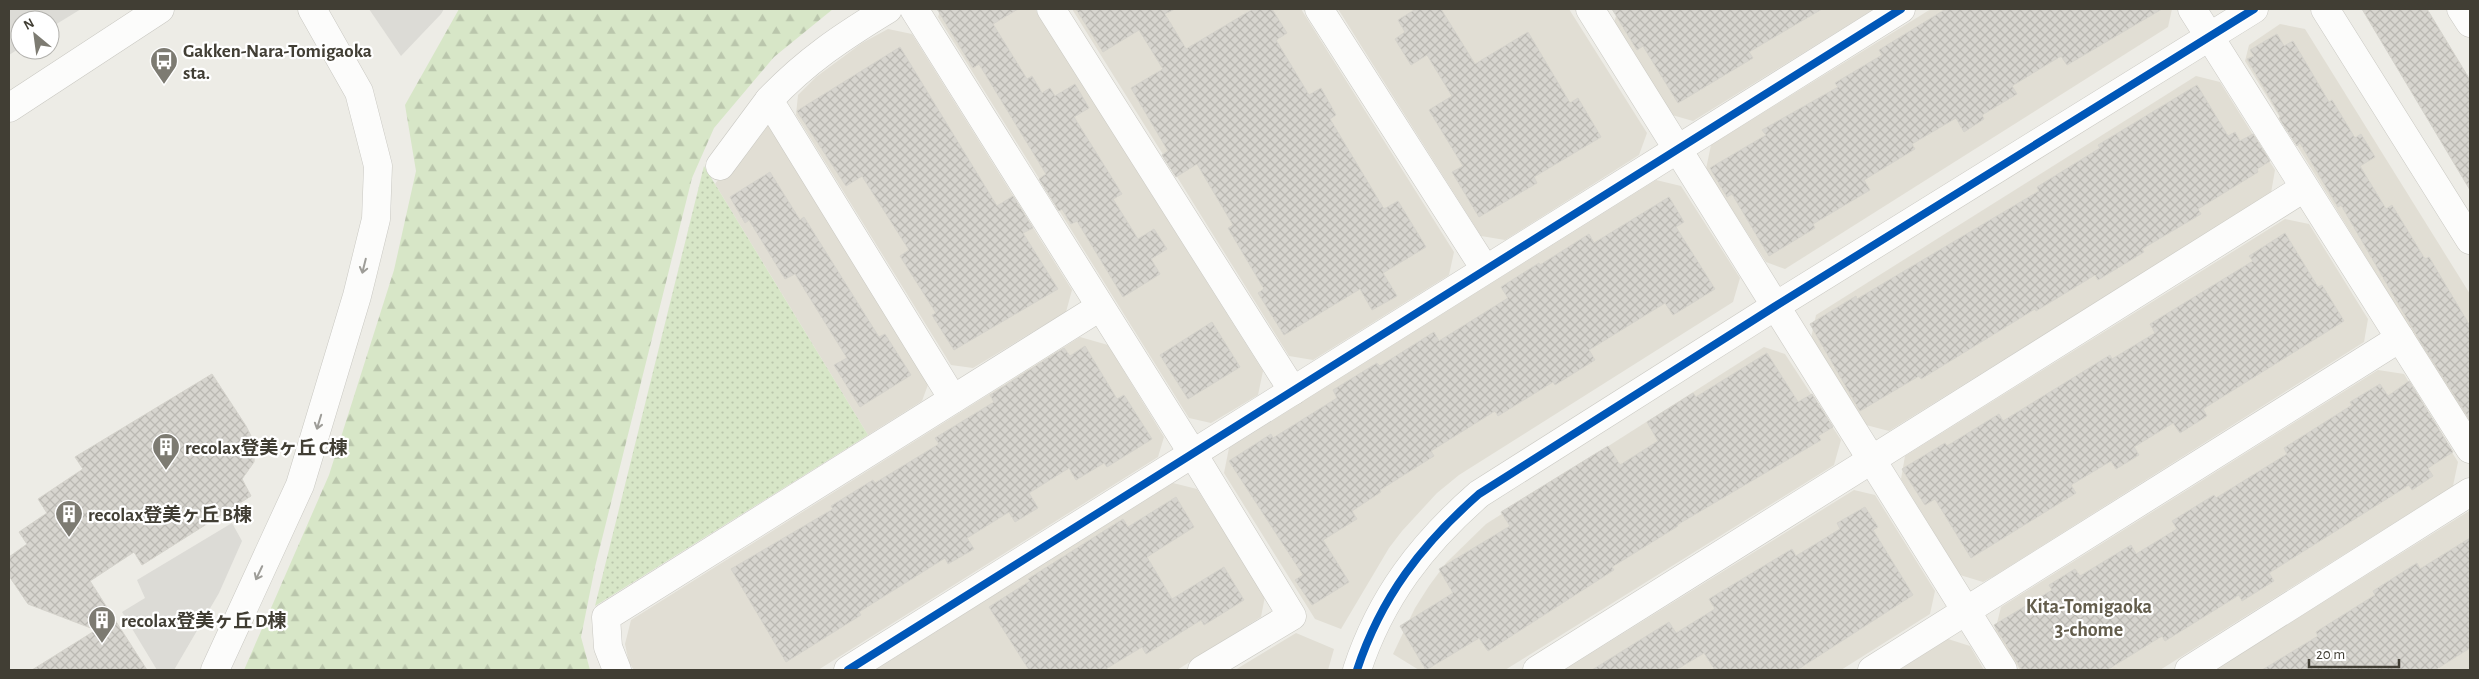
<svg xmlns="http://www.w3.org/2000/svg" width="2479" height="679" font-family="'Alegreya Sans','Noto Sans JP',sans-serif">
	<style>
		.residential { fill: #e1ded4 }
		.green { fill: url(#green-dots) }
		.forest { fill: url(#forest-firs) }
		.parking { fill: #dcdbd6 }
		.building { fill: url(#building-cross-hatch); stroke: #d5d3cc }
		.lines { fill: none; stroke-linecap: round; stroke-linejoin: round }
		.minor-casing { stroke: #c9c8c2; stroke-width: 29 }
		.tertiary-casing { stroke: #c9c8c2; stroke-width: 29 }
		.minor { stroke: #fcfcfb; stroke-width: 28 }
		.tertiary { stroke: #fcfcfb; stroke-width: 28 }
		.cycleway-casing { stroke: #fff; stroke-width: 11 }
		.cycleway { stroke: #0057b8; stroke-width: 8 }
		.oneway { stroke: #9e9d98 }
		.labels { text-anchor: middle; stroke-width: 4.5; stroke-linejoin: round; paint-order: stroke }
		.poi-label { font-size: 19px; font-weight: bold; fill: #413e34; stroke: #fff; text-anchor: start }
		.neighbourhood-label { font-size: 20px; font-weight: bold; fill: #635d4c; stroke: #fff }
	</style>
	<defs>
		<pattern id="green-dots" width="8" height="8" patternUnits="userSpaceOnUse" patternTransform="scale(1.25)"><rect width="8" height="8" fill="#d7e6c7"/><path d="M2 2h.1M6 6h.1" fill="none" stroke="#bac6ac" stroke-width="1.8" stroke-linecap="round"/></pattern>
		<pattern id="forest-firs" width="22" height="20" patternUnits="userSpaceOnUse" patternTransform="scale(1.25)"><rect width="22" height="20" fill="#d7e6c7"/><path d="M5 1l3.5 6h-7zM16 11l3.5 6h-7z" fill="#bac6ac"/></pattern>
		<pattern id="building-cross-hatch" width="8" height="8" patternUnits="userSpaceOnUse" patternTransform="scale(1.25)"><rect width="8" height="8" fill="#d7d5cf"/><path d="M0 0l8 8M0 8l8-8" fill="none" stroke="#bab8b2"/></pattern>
	</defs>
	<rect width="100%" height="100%" fill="#edece6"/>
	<g class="residential">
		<path d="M941,9H1035L1263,371L1258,395L1211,423L1189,418L938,17Z"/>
		<path d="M1072,9H1301L1454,252L1449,275L1313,360L1289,356Z"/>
		<path d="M1338,9H1569L1647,133L1639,155L1505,240L1481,236Z"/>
		<path d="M1618,9H1874L1693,121L1672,115L1614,23Z"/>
		<path d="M1931,9H2172L2168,27L1785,269L1766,262L1706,169L1711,145Z"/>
		<path d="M2280,24L2305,29L2470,294V426L2245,61L2249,45Z"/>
		<path d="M888,29L912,34L1072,290L1066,312L973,368L951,365L796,115L798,95L816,77L862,43Z"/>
		<path d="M2196,76L2220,82L2275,170L2271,193L1889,431L1866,425L1811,338L1816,315Z"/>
		<path d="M764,117L929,382L922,401L868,435L715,184Z"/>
		<path d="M1656,180L1681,186L1740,278L1733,302L1459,475L1437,493L1402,531L1389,548L1341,629L1315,619L1224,473L1229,448Z"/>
		<path d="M2285,219L2309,224L2368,319L2364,342L1994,576L1983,582L1960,575L1901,479L1905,456Z"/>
		<path d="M1080,337L1108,345L1164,437L1158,457L818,670H634L629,663L625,644L631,620Z"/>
		<path d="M1764,347L1785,354L1841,440L1834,465L1505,670H1419L1393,654L1415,608L1429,586L1446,563L1486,524Z"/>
		<path d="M2378,370L2404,374L2458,462L2453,486L2160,670H2020L1995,631L2001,607Z"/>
		<path d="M1173,483L1197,489L1265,596L1261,617L1177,670H875Z"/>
		<path d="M1854,490L1875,495L1935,591L1930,614L1841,670H1564Z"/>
		<path d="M2469,511L2470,670H2215Z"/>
		<path d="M1296,633L1334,649L1328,670H1235Z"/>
		<path d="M1948,639L1970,646L1984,670H1899Z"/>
	</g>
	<path class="green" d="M704,166L868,435L595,606Z"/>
	<path class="forest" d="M459,9H833L774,57L714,128L692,178L595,567L581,637L590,670H244L329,475L394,270L416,171L405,105Z"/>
	<g class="parking">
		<path d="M9,9H81L50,28V20H20V48L9,55Z"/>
		<path d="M369,9H444L441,14L401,56Z"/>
		<path d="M232,523L242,541L219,593L174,670H157L122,612L145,598L137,580Z"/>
	</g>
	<g class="building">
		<path d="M937,9H1018L993,24L1027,79L1032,76L1042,93L1050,88L1055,96L1075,84L1089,108L1074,117L1122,194L1113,199L1138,239L1154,229L1167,249L1151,259L1160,274L1123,297L1077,221L1071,224L1062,209L1059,211L1039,179L1046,174L979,64L973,68Z"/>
		<path d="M1076,9H1175L1165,14L1186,49L1253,9H1272L1287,33L1276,40L1309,95L1321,88L1336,115L1330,119L1384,209L1398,201L1426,247L1383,273L1397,296L1372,310L1360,289L1284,335L1258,293L1264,289L1228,228L1233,225L1197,164L1176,177L1162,155L1168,151L1131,88L1163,69L1139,30L1103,52Z"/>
		<path d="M1416,9H1441L1475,64L1528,32L1570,103L1578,98L1601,137L1534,177L1537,183L1479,217L1452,172L1463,166L1429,110L1452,96L1427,55L1411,65L1395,39L1405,32L1398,20Z"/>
		<path d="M1612,9H1822L1749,52L1753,58L1678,103L1643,46L1637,50Z"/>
		<path d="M1946,9H2162L2067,65L2061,56L2012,86L2017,94L1982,115L1984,119L1964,132L1956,118L1912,144L1915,149L1864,180L1870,190L1813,224L1815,228L1769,256L1732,194L1727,197L1710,168L1766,135L1762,130L1838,87L1835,83L1882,55L1879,50Z"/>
		<path d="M2362,9H2427L2470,80V190Z"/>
		<path d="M2277,34L2284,46L2293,41L2329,102L2332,100L2355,138L2361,134L2375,157L2360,166L2386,209L2392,205L2425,259L2429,257L2470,326V420L2420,341L2341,205L2338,207L2300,143L2297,146L2279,118L2281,117L2247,59L2254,56L2250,50Z"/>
		<path d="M900,47L997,206L1013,196L1033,228L1023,233L1058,289L954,350L932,315L936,313L900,256L909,250L862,176L846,186L797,111Z"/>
		<path d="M2197,85L2228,136L2235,132L2240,141L2253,134L2270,161L2257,169L2258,172L2198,209L2201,214L2142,249L2144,252L2098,280L2095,275L2036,311L2035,309L1921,379L1919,376L1860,411L1810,324L1856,296L1857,299L2039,191L2037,187L2100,148L2098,145Z"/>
		<path d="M770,172L800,220L804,217L879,337L885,334L911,375L860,407L834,365L847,358L795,274L785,279L749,220L745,223L730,197Z"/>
		<path d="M1669,197L1684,222L1676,227L1715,289L1673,315L1665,303L1589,350L1595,360L1555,385L1553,382L1498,416L1495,411L1431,451L1434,456L1380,490L1381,492L1352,511L1357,519L1323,540L1349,582L1312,605L1295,580L1303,575L1229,461L1271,434L1273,438L1337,398L1333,390L1377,363L1380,366L1434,332L1439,341L1508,298L1501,287L1539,263L1540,265L1589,234L1594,243Z"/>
		<path d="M2285,233L2318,287L2322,285L2344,321L2203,409L2207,416L2180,433L2173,423L2134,447L2139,455L2116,469L2111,461L2071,485L2076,493L1971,558L1935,499L1925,505L1902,469L1945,443L1947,446L1999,414L2003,421L2110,355L2112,359L2155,333L2150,324L2253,261L2249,256Z"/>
		<path d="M1212,322L1240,367L1188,399L1160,355Z"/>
		<path d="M1085,346L1117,399L1124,395L1152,439L1107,467L1104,463L1076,480L1069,468L1029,493L1038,508L1015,522L1009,512L967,538L974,549L948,564L945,558L859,612L861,615L786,662L731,569L833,509L831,506L873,480L875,483L939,444L935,438L994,402L990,395L1064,348L1070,356Z"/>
		<path d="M1767,353L1798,402L1812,394L1833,427L1818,436L1821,440L1677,525L1678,526L1612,567L1614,570L1488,651L1479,638L1426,670L1400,626L1453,593L1439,569L1510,526L1501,512L1608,446L1620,465L1658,441L1647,422L1693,393L1696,397Z"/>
		<path d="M212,374L246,426L255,444L254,462L242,479L251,496L142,565L134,552L90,581L147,670H32L96,630L28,604L9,576V557L27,544L19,532L47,513L38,499L83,469L75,457Z"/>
		<path d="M2409,381L2453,452L2428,468L2433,476L2412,490L2409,485L2269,573L2274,581L2242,601L2239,595L2165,641L2162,636L2107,670H2022L1994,625L2052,590L2049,585L2075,569L2080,576L2131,545L2136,554L2177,529L2172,521L2214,495L2216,498L2287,454L2284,448L2352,405L2350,402L2380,384L2388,396Z"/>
		<path d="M1176,497L1194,527L1147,557L1172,599L1224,567L1244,600L1204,625L1201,620L1146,654L1142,647L1104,670H1029L989,607L1030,581L1028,579L1123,519L1128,527Z"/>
		<path d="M1865,507L1878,527L1873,530L1913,595L1797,670H1715L1704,653L1676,670H1592L1669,622L1676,633L1715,609L1709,599L1792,549L1796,556L1840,529L1837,523Z"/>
		<path d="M2470,538V648L2435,670H2262L2318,636L2316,632L2375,595L2373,591L2417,563L2420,569Z"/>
	</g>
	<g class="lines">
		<defs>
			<g id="minor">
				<path d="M888,9C842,37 806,61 769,100L953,399"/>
				<path d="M914,9L1193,454L1292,616L1202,670"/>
				<path d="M1051,9L1293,391"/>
				<path d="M1319,9L1485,269"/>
				<path d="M1590,9L2003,670"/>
				<path d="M2192,9L2470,449"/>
				<path d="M2461,9L2470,23"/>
				<path d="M720,166L769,100"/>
				<path d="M617,670L608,647L606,617L1100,307"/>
				<path d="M848,670L1901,9"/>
				<path d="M1537,670L2304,188"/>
				<path d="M1872,670L2400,338"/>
				<path d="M2189,670L2470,492"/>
			</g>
			<g id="tertiary">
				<path d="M2325,9L2470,240"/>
				<path d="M9,108L160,9"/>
				<path d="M215,670L300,485L357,296L376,219L378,166L359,92L312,9"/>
				<path d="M1357,670C1381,597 1422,544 1479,494L1774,307L2254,9"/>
			</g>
		</defs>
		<use href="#minor" class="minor-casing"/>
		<use href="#tertiary" class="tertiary-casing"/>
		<use href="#minor" class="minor"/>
		<use href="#tertiary" class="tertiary"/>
		<defs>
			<g id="cycleway">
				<path d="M848,670L1901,9"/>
				<path d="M1357,670C1381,597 1422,544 1479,494L1774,307L2254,9"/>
			</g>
		</defs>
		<use href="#cycleway" class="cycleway-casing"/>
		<use href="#cycleway" class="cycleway"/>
	</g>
	<defs><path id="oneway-shaft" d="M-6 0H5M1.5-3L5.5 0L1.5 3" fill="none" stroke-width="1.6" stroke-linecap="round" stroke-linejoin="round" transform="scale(1.25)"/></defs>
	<g class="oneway">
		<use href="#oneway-shaft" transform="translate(364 266) rotate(104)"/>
		<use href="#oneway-shaft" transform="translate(319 422) rotate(107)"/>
		<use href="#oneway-shaft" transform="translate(259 573) rotate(115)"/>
	</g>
	<defs>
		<symbol id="bus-pin" viewBox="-11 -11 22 30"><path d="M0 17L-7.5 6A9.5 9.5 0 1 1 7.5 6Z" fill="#7d7b72" stroke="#fff"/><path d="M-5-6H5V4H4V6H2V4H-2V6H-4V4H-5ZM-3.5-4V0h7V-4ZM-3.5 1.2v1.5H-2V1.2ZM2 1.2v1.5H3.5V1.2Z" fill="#fff"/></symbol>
		<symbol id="building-pin" viewBox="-11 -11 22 30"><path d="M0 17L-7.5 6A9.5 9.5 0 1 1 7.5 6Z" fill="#7d7b72" stroke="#fff"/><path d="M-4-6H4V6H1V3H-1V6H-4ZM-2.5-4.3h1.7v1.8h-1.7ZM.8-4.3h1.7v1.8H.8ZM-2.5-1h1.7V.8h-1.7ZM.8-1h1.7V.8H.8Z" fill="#fff"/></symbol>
	</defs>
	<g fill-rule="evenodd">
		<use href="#bus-pin" x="148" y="45" width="32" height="43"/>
		<use href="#building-pin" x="150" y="431" width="32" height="43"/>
		<use href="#building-pin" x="53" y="498" width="32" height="43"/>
		<use href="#building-pin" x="86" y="604" width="32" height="43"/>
	</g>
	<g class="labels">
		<g class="poi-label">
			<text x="183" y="57">Gakken-Nara-Tomigaoka<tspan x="183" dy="22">sta.</tspan></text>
			<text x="185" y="454">recolax登美ヶ丘 C棟</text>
			<text x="88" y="521">recolax登美ヶ丘 B棟</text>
			<text x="121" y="627">recolax登美ヶ丘 D棟</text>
		</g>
		<g class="neighbourhood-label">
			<text x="2089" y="613">Kita-Tomigaoka<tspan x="2089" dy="23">3-chome</tspan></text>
		</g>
	</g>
	<rect width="2479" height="679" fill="none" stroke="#413e34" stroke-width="20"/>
	<g transform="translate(35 35) rotate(331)"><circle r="24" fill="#ffffff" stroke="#b3b2ae"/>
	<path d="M0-4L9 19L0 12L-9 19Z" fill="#7d7b72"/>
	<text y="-8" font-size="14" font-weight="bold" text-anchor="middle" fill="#413e34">N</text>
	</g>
	<path d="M2309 659v8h90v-8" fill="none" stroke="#413e34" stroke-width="2.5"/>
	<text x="2316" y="659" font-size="15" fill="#413e34" stroke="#ffffff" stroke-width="4" paint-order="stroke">20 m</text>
</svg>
